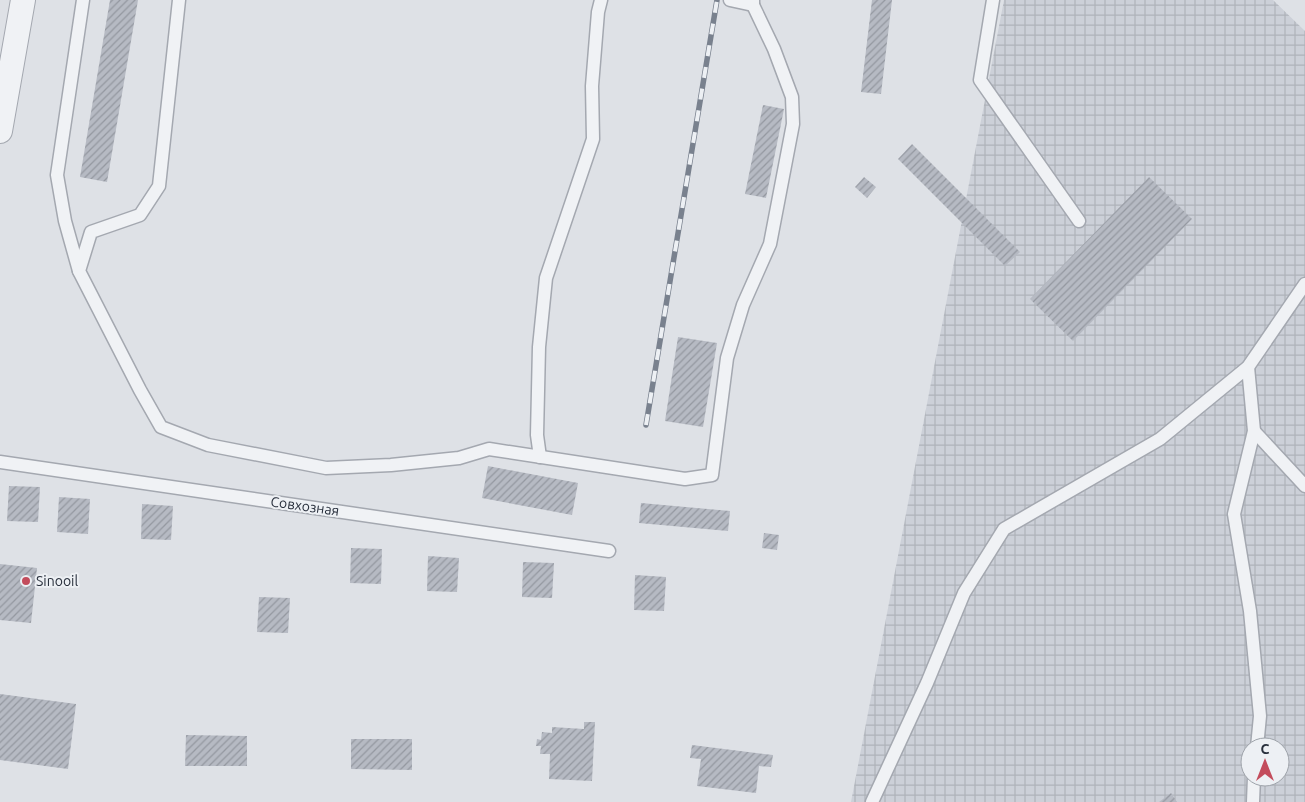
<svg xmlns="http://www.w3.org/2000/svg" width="1305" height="802" font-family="Ubuntu,sans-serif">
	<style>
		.industrial { fill: url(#industrial-grid); fill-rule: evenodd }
		.building { fill: url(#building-hatch) }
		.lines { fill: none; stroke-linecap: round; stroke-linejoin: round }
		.lane-casing { stroke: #a4a8b0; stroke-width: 15 }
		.street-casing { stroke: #a4a8b0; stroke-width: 26 }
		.lane { stroke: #f0f2f5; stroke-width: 12 }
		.street { stroke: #f0f2f5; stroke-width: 24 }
		.rail-casing { stroke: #79818e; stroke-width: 5.5 }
		.rail { stroke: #edf0f4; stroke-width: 4; stroke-dasharray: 11; stroke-linecap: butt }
		.poi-dot { fill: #c34c5c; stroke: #edf0f4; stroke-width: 2 }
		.labels { text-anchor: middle; stroke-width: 4; stroke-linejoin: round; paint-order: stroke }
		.street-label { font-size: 14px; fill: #282f3c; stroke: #edf0f4 }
		.poi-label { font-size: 14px; fill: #282f3c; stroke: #edf0f4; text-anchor: start }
	</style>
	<defs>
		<pattern id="industrial-grid" width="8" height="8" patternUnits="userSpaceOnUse" patternTransform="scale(1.25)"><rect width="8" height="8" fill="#ccd0d8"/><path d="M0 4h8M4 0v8" fill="none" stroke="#afb3ba"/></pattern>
		<pattern id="building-hatch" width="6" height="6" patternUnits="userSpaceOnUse" patternTransform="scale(1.25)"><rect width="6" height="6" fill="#b6bac3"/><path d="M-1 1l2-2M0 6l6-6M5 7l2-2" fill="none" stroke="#9498a0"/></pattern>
	</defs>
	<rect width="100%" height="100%" fill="#dee1e6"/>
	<path class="industrial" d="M1004,0H1273L1305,31V802H851ZM1250,747H1280V777H1250Z"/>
	<g class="building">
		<path d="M110,0H138L107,182L80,177Z"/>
		<path d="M872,0H892L881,94L861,92Z"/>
		<path d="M763,105L784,109L766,198L745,194Z"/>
		<path d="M912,144L1020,252L1005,266L898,159Z"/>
		<path d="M864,177L876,187L867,198L855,187Z"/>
		<path d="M1149,177L1192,219L1073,341L1030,299Z"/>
		<path d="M678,337L717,343L703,427L665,421Z"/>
		<path d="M488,466L578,483L572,515L482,498Z"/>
		<path d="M9,486L40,487L38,522L7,521Z"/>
		<path d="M59,497L90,499L88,534L57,532Z"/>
		<path d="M641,503L730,511L728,531L639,523Z"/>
		<path d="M142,504L173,506L171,540L141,539Z"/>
		<path d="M764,533L779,535L777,550L762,548Z"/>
		<path d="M351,548L382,549L381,584L350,583Z"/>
		<path d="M428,556L459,558L457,592L427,591Z"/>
		<path d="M523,562L554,563L552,598L522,597Z"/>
		<path d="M0,564L37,568L31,623L0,620Z"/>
		<path d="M635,575L666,577L664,611L634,610Z"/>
		<path d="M259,597L290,598L288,633L257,632Z"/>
		<path d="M0,694L76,704L68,769L0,760Z"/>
		<path d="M584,722H595L592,781L549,779L550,754H540L541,746H536L537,739L541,740L542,732L552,733V727L584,729Z"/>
		<path d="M186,735L247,736V766H185Z"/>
		<path d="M351,739H412V770L351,769Z"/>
		<path d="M692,745L773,755L771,767L759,766L756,793L697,786L701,759L690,758Z"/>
		<path d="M1171,793L1177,802H1159Z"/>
	</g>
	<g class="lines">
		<defs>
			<g id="lane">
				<path d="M179,0L159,186L140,215L91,232L79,271L140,390L161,427L208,445L326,468L391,465L459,458L489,449L685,479L712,475L727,358L743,305L770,244L793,124L792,97L774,49L753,5"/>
				<path d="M730,0L753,5V0"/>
				<path d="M993,0L980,80L1079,221"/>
				<path d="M79,271L65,221L57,175L83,0"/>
				<path d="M1248,367L1254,431L1234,514L1250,611L1260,716L1257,747"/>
				<path d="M1254,431L1305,486"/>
				<path d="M540,457L537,435L539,347L546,278L593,139L592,86L598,12L601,0"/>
				<path d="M0,462L609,551"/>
				<path d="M872,802L927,683L964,593L1004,529L1160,439L1248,367L1305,284"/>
				<path d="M1253,802L1254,777"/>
			</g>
			<path id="street" d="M0,131L23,0"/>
		</defs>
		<use href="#lane" class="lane-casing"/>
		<use href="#street" class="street-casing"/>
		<use href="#lane" class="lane"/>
		<use href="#street" class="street"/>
		<defs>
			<path id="rail" d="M646,425L717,0"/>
		</defs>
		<use href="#rail" class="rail-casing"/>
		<use href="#rail" class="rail"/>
	</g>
	<circle class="poi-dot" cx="26" cy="581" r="5"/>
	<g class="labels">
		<g class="street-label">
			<text transform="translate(305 506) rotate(8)" y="5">Совхозная</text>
		</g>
		<g class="poi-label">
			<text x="36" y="586">Sinooil</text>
		</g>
	</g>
	<g transform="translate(1265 762)"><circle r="24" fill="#edf0f4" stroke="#9ea3aa"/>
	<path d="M0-4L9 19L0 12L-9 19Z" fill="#c34c5c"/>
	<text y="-8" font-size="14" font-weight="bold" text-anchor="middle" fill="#282f3c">С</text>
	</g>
</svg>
